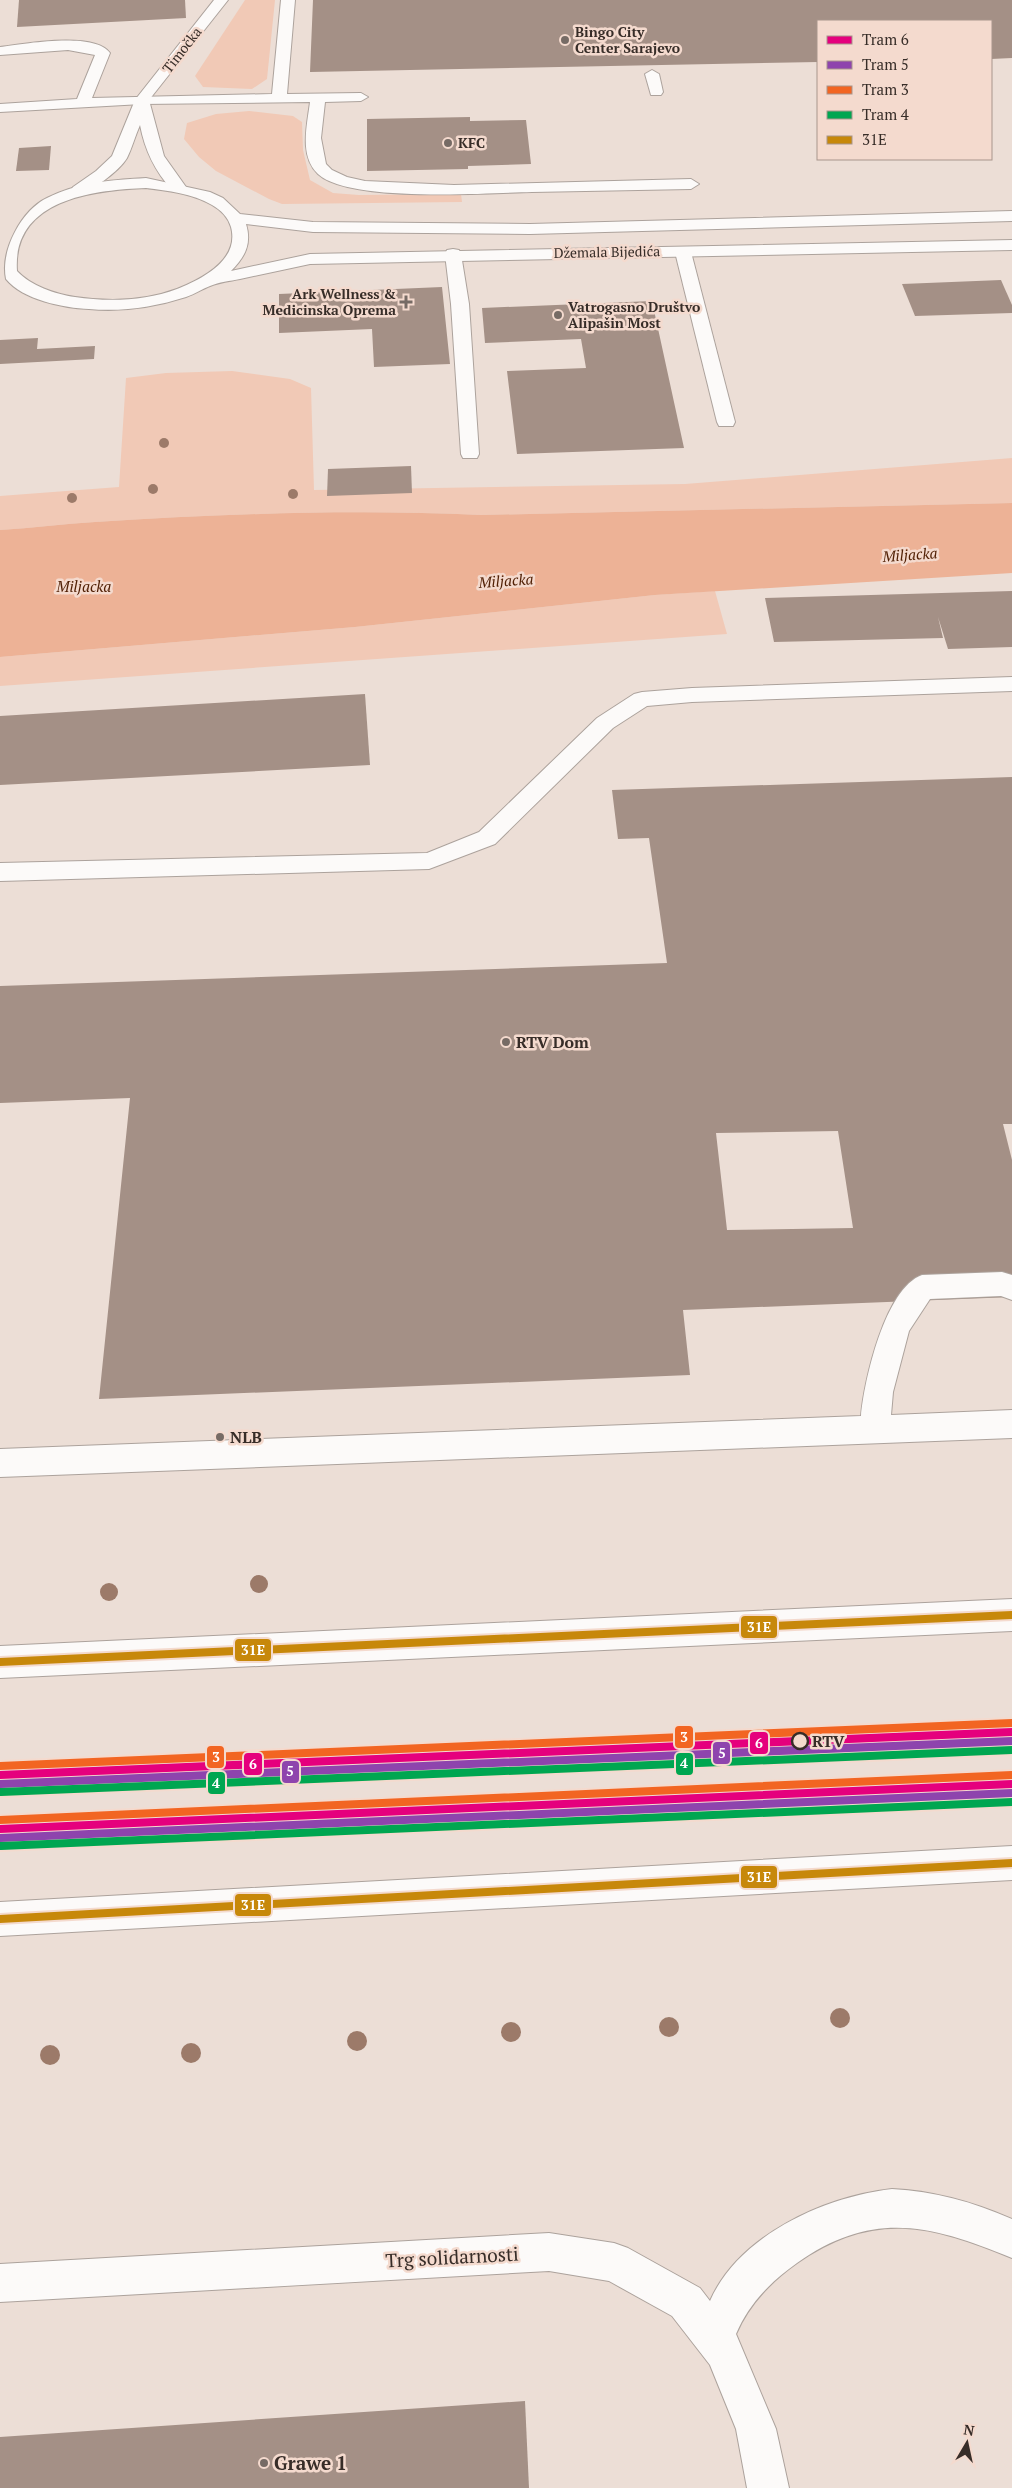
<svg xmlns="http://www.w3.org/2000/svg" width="1012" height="2488" font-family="'PT Serif',serif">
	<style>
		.green { fill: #f1c9b6 }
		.water { fill: #edb296 }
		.building { fill: #a49086; fill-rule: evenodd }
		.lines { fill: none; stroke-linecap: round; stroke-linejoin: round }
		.lane-casing { stroke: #aca29c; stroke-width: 2 }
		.street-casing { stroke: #aca29c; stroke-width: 2 }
		.secondary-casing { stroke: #aca29c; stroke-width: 2 }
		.lane { fill: #fcfaf9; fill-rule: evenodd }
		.street { fill: #fcfaf9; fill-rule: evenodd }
		.secondary { fill: #fcfaf9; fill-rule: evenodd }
		.bus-1-casing { stroke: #f4dace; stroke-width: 12 }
		.bus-1 { stroke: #c7880a; stroke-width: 8 }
		.tram-1-casing { stroke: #f4dace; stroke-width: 12 }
		.tram-2-casing { stroke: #f4dace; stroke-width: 12 }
		.tram-3-casing { stroke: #f4dace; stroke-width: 12 }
		.tram-4-casing { stroke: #f4dace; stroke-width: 12 }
		.tram-1 { stroke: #e5007d; stroke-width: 8 }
		.tram-2 { stroke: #8e44ad; stroke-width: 8 }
		.tram-3 { stroke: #f26522; stroke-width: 8 }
		.tram-4 { stroke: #00a651; stroke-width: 8 }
		.tree { fill: #9c7a69 }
		.poi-dot { fill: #766b65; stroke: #f4dace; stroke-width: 2 }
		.stop-dot { fill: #f4dace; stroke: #372d28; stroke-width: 2.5 }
		.labels { text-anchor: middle; stroke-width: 5; stroke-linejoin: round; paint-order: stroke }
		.far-poi-label { font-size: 14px; font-weight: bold; fill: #372d28; stroke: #f4dace; text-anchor: start }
		.far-street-label { font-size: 14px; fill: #372d28; stroke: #f4dace }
		.far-water-label { font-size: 15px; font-style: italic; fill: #512005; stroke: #f4dace }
		.poi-label { font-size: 16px; font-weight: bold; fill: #372d28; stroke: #f4dace; text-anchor: start }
		.stop-label { font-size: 16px; font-weight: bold; fill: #372d28; stroke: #f4dace; text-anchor: start }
		.near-street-label { font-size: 19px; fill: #372d28; stroke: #f4dace }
		.near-poi-label { font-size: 19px; font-weight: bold; fill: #372d28; stroke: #f4dace; text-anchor: start }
		.line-badge { stroke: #f4dace; stroke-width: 2 }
		.badge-label { font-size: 14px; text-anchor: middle; font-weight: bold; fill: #fff }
	</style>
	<rect width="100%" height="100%" fill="#ecded6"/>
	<g class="green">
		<path d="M245,0H275L267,79L252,89L203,87L195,76Z"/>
		<path d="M249,111L293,116L302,122L303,150L310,180L333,193L359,195L461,194L462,202L282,204L269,199L216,171L199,157L184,139L187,123L216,114Z"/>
		<path d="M232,371L290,379L311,388L314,490L685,484L1012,458V503L481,515C352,509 223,514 95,522C63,524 32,528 0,530V496L119,487L126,378L166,373Z"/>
		<path d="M715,591L727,634L0,686V657L355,627L655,595Z"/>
	</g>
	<path class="water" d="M1012,503V573L655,595L355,627L0,657V530C32,528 63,524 95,522C223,514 352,509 481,515Z"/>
	<g class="building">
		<path d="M19,0H185L186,18L17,27Z"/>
		<path d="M313,0H1012V58L991,59V21H818V62L310,72Z"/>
		<path d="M470,117V121L526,120L531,164L468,166V169L367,171V119Z"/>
		<path d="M51,146L49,170L16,171L19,148Z"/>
		<path d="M1001,280L1012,305V313L915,316L902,284Z"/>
		<path d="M442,287L450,364L374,367L372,329L279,333V294Z"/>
		<path d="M652,301L684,448L517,454L507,371L586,368L581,339L485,343L482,308Z"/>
		<path d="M38,338L37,349L95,346L94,359L0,364V340Z"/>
		<path d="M411,466L412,493L327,496L328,469Z"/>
		<path d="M1012,591V647L948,649L938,617L943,638L774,642L765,598Z"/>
		<path d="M365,694L370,765L0,785V716Z"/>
		<path d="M1012,777V1124H1003L1012,1160V1297L683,1310L690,1375L99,1399L130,1098L0,1103V986L667,963L649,838L618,839L612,790ZM838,1131L853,1228L727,1230L716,1133Z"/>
		<path d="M525,2401L529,2488H0V2437Z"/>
	</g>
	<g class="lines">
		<defs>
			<g id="lane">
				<path d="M281,0H295L287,94L361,93L368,97L361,101L325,102L321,138L326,164L332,170L347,177L365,181L454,185L691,179L699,184L691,189C638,190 585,191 532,192C488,193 349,203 318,174C299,156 307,126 310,102L142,104L0,112V104L77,99L95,55L68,50L0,55V47C24,44 94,31 110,53L92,98L272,94Z"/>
				<path d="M652,70L659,74L663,92L661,95H651L645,74Z"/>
				<path d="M683,247L689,248L691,252L735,422L733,426H719L717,422L675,252L677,248Z"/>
				<path d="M453,249L459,250L461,254L469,304L479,454L477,458H463L461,454L451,304L445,254L447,250Z"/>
				<path d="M1012,677V691L692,702L647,706L613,728L495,844L429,869L0,881V863L427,853L479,832L597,718L634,694L642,692L692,688Z"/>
				<path d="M1002,1272L1012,1275V1300L1001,1296L930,1299L909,1331L893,1392L891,1415L1012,1410V1438L0,1477V1449L861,1416C864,1381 885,1288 922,1275Z"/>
				<path d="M892,2189C935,2191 973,2202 1012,2219V2258C932,2225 873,2209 797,2263C770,2282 749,2304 736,2334L776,2429L789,2488H747L736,2429L710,2365L672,2316L609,2281L549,2271L0,2302V2264L549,2233L614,2243L628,2248L700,2288L710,2301C739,2235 824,2197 892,2189Z"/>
			</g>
			<path id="street" d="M214,0H228L149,100L164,156L186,187L184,190H172C155,171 145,151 140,125C135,136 132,148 127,158C120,170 87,197 73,193L71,190L73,187L96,171L112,156L135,100Z"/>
			<g id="secondary">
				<path d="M146,178L210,192L223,198L240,214L313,222L530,224L1012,211V221L530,234L313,232L246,224C252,244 245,257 231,271L310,254L1012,240V250L310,264C287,269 263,274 240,279C230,281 219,282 210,286C202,289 195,294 186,297C155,307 122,312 89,309C64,308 23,300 6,279C0,250 22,210 47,198C78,182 112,180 146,178ZM146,188C168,191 192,193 212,205C221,210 228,217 231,227C240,260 202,279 177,289C145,301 108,302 75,297C55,294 31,286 17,271C12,200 92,190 146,188Z"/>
				<path d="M1012,1599V1631L0,1678V1646Z"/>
				<path d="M1012,1846V1880L0,1936V1902Z"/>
			</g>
		</defs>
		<use href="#lane" class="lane-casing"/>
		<use href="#street" class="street-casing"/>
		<use href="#secondary" class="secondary-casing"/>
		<use href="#lane" class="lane"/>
		<use href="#street" class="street"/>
		<use href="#secondary" class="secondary"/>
		<defs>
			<g id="bus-1">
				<path d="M0,1662L1012,1615"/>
				<path d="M0,1919L1012,1863"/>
			</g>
		</defs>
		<use href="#bus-1" class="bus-1-casing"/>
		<use href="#bus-1" class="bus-1"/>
		<defs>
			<g id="tram-1">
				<path d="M0,1775L1012,1732"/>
				<path d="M0,1829L1012,1784"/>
			</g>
			<g id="tram-2">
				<path d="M0,1784L1012,1741"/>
				<path d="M0,1838L1012,1793"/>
			</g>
			<g id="tram-3">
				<path d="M0,1766L1012,1723"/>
				<path d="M0,1820L1012,1775"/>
			</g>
			<g id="tram-4">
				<path d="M1,1792L1012,1750"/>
				<path d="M1,1846L1012,1802"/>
			</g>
		</defs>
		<use href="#tram-1" class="tram-1-casing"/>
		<use href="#tram-2" class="tram-2-casing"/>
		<use href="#tram-3" class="tram-3-casing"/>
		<use href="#tram-4" class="tram-4-casing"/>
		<use href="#tram-1" class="tram-1"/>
		<use href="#tram-2" class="tram-2"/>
		<use href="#tram-3" class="tram-3"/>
		<use href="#tram-4" class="tram-4"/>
	</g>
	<g class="tree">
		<circle cx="164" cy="443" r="5"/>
		<circle cx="153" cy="489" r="5"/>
		<circle cx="293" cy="494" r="5"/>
		<circle cx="72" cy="498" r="5"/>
		<circle cx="259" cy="1584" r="9"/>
		<circle cx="109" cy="1592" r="9"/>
		<circle cx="840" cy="2018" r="10"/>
		<circle cx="669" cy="2027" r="10"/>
		<circle cx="511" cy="2032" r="10"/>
		<circle cx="357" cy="2041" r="10"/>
		<circle cx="191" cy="2053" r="10"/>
		<circle cx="50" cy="2055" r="10"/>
	</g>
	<g class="poi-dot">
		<circle cx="565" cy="40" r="5"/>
		<circle cx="448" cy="143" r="5"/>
		<path d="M403.5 294.5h5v5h5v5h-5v5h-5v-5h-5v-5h5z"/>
		<circle cx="558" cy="315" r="5"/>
		<circle cx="506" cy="1042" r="5"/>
		<circle cx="220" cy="1437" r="5"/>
		<circle cx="264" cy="2463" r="5"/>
	</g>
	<circle class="stop-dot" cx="800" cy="1741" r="8"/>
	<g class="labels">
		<g class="far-poi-label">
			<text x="575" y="37">Bingo City<tspan x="575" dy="16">Center Sarajevo</tspan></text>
			<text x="458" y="148">KFC</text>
			<text x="396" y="299" text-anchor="end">Ark Wellness &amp;<tspan x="396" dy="16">Medicinska Oprema</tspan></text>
			<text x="568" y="312">Vatrogasno Društvo<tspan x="568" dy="16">Alipašin Most</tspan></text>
		</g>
		<g class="far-street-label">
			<text transform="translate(182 50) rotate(-52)" y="5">Timočka</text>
			<text transform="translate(607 252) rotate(-1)" y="5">Džemala Bijedića</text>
		</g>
		<g class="far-water-label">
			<text transform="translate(910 555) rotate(-4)" y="5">Miljacka</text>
			<text transform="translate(506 581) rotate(-4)" y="5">Miljacka</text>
			<text x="84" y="592">Miljacka</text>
		</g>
		<g class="poi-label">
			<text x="516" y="1048">RTV Dom</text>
			<text x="230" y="1443">NLB</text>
		</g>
		<g class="stop-label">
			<text x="812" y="1747">RTV</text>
		</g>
		<g class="near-street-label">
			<text transform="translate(452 2257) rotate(-3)" y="7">Trg solidarnosti</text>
		</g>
		<g class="near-poi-label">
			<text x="274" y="2470">Grawe 1</text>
		</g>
	</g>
	<g class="line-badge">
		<rect x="740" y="1615" width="38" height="24" rx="5" fill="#c7880a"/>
		<rect x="234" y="1638" width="38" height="24" rx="5" fill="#c7880a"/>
		<rect x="674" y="1725" width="20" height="24" rx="5" fill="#f26522"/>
		<rect x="749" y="1731" width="20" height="24" rx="5" fill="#e5007d"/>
		<rect x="712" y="1741" width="19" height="24" rx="5" fill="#8e44ad"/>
		<rect x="206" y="1745" width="19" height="24" rx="5" fill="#f26522"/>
		<rect x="675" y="1752" width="19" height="24" rx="5" fill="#00a651"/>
		<rect x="243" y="1752" width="20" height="24" rx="5" fill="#e5007d"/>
		<rect x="281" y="1760" width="19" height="24" rx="5" fill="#8e44ad"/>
		<rect x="207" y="1771" width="19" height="24" rx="5" fill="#00a651"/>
		<rect x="740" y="1865" width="38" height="24" rx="5" fill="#c7880a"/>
		<rect x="234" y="1893" width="38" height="24" rx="5" fill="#c7880a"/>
	</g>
	<g class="badge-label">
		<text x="759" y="1632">31E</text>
		<text x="253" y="1655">31E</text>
		<text x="684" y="1742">3</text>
		<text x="759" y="1748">6</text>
		<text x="722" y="1758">5</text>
		<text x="216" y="1762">3</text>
		<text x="684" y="1768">4</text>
		<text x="253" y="1769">6</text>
		<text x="290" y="1776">5</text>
		<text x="216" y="1788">4</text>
		<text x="759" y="1882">31E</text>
		<text x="253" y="1910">31E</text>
	</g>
	<rect x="817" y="20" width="175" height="140" fill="#f4dace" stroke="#a8958c"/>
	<rect x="827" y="36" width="25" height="8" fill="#e5007d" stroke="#a8958c"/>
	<text x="862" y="45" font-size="15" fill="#372d28">Tram 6</text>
	<rect x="827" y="61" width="25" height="8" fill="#8e44ad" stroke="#a8958c"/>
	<text x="862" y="70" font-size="15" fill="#372d28">Tram 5</text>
	<rect x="827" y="86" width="25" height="8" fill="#f26522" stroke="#a8958c"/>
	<text x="862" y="95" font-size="15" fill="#372d28">Tram 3</text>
	<rect x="827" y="111" width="25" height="8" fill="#00a651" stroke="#a8958c"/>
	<text x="862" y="120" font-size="15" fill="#372d28">Tram 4</text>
	<rect x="827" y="136" width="25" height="8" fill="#c7880a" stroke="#a8958c"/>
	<text x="862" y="145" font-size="15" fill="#372d28">31E</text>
	<g transform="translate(967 2443) rotate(9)" stroke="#f4dace" stroke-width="4" paint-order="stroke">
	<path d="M0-4L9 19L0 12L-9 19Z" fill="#372d28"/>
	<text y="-8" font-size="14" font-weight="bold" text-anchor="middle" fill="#372d28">N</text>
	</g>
</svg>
